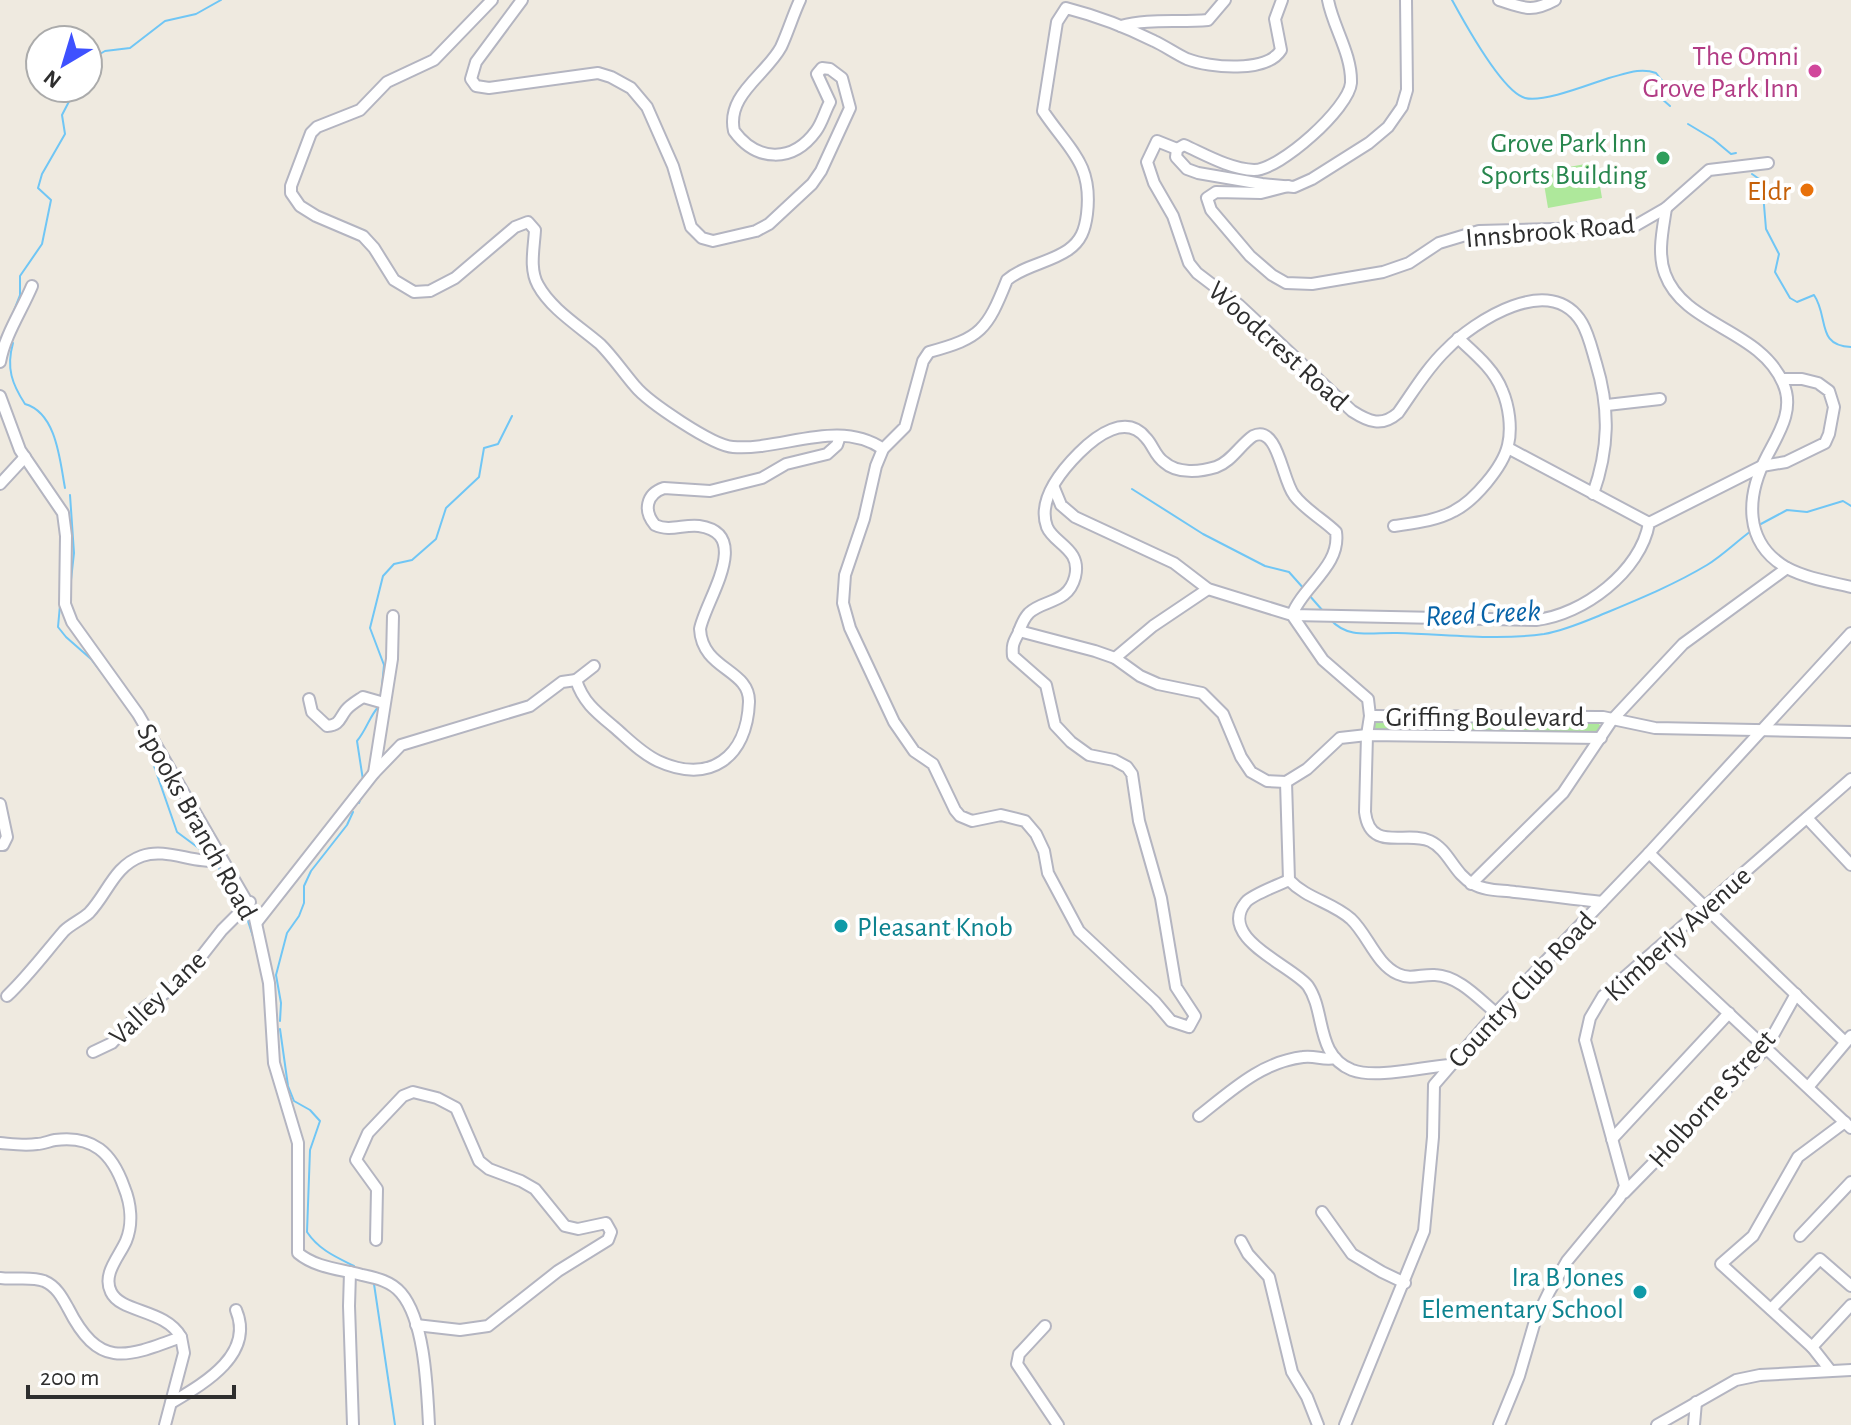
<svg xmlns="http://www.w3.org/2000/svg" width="1851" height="1425" font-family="'Alegreya Sans',sans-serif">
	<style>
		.green { fill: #aee89b }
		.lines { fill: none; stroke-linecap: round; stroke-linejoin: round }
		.stream { stroke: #70c6f5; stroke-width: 2 }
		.minor-casing { stroke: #b4b5c1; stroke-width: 14 }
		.minor { stroke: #fff; stroke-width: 10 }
		.hotel-dot { fill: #d1479c; stroke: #fff; stroke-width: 3 }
		.leisure-dot { fill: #2e9e5b; stroke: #fff; stroke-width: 3 }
		.food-dot { fill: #e8710a; stroke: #fff; stroke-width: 3 }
		.culture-dot { fill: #0f9aa8; stroke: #fff; stroke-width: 3 }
		.labels { text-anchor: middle; stroke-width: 8; stroke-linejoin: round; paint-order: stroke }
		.hotel-label { font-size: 28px; fill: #b23c85; stroke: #fff; text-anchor: end }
		.leisure-label { font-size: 28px; fill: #27864d; stroke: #fff; text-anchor: end }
		.food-label { font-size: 28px; fill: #c56008; stroke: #fff; text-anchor: end }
		.street-label { font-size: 28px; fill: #2e2e2e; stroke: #fff }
		.culture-label { font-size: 28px; fill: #0d838f; stroke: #fff; text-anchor: start }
		.water-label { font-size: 30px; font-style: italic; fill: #0763a8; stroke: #fff }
	</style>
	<rect width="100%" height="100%" fill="#efeae0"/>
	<g class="green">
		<path d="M1596,162L1602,198L1548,208L1542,172Z"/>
		<path d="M1380,718L1596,719L1601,727L1595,734L1376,731L1374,726Z"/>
	</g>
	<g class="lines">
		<g class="stream">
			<path d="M1452,0C1464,22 1502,92 1525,98C1543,103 1590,84 1609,78C1625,74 1640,67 1656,73L1664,83L1662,99L1670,106"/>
			<path d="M88,61L105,51L130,48L165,21L196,14L221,0"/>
			<path d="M1688,124L1713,139L1731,154L1736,153"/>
			<path d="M1752,174L1762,181L1766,229L1779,254L1775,272L1790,298L1797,302L1814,295C1829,317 1816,346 1851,347"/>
			<path d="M13,313L20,295V276L42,244L51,200L38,188L42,174L65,134L62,115L76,88"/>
			<path d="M13,343C6,368 12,384 25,404C57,413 60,462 65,488"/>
			<path d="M1132,489L1203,534L1265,566L1289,572L1305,590"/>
			<path d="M70,495L74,553L70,589"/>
			<path d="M1759,525L1787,510L1807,512L1843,501L1851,506"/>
			<path d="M1309,595L1323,611"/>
			<path d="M60,605L58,627L66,637L91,659L114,689"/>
			<path d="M1330,619C1348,640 1373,632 1397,633C1446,634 1495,641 1544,634C1562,631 1579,624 1596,617C1634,601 1672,586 1707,565C1722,556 1736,542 1751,531"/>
			<path d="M381,697L384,665L370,628L383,576L394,564L412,560L436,539L446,508L479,477L484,448L498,444L512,416"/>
			<path d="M132,714L141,729"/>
			<path d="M146,738L150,752"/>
			<path d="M152,760L177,832L208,855"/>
			<path d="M363,780L357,741C367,729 369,717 379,706"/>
			<path d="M359,803L362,795"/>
			<path d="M219,869L233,887"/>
			<path d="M248,910L247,918L256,946"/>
			<path d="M280,1021L281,1003L276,975L287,933L299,916L304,903V886L311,871L347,825L353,812"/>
			<path d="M280,1029L288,1086L294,1101L310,1110L320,1121L310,1150L307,1232C319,1250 336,1257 354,1266"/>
			<path d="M374,1284L395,1425"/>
		</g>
		<defs>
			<g id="minor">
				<path d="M492,0L434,60L387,82L360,110L317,127L311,133L291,186V193L300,206L316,216L363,236L374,248L394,280L414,292L430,291L455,278L515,227L528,222L535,230C534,248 529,269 538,285C551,309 579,326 600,344C613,357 623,372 635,386C648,402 713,446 733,447C782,451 838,418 883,449"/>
				<path d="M522,0L476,62L471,79L476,86L489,88L598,73L611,77L631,88L647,107L673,166L691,227L702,238L713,241L756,231L769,224L812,184L821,171L850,108L842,78L830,69L822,68L817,74L830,102C825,111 822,123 816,131C792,164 756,161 734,131C726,95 766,75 781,47C788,32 793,15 800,0"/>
				<path d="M1282,0L1275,19L1281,50C1267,73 1210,68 1187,59C1176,54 1165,46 1154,41C1126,27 1097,16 1066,8L1057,22L1043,111C1069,150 1093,163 1087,214C1085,230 1081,241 1068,250C1049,263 1023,266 1007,280C987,330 981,338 929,352L923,361L905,427L883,449L876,466L864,519L845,575L843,603L850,628L894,722L914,751L933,764L955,810L960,816L972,821L1001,815L1025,821L1036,834L1044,851L1048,873L1079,931L1155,1002L1171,1021L1189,1027L1195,1016L1176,987L1161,898L1139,821L1132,774L1127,767L1114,760L1089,755L1071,742L1055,725L1046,685L1013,656C1012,646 1013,643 1018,634C1021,626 1023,619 1029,613C1044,599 1068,604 1075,577C1082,549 1054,544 1047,527C1037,500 1062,470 1079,453C1096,436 1126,413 1146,438C1153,445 1155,456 1164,462C1177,474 1200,472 1216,467C1231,462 1240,445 1253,436C1278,424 1282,480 1294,495C1305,510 1323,519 1336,532C1341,566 1303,586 1292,615L1536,620C1583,615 1641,571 1649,523L1762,466L1786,462L1825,443L1829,434L1834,407L1829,391L1818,383L1802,379H1782"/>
				<path d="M1499,0C1524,8 1531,13 1555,0"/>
				<path d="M1121,26C1148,18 1180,23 1208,20L1225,0"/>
				<path d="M1177,149L1157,141L1147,162L1154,183L1173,216L1189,263L1197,273L1239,305L1352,411C1369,422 1382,427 1398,413C1413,392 1427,368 1446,350C1474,321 1551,271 1582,323C1589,335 1592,350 1596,363C1610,409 1609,449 1593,494"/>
				<path d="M1177,149L1176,157L1187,169L1198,173L1262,184L1294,187L1312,179L1369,143L1388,127L1402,107L1407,90L1406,0"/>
				<path d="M1177,149L1184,145C1206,155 1230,169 1254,170C1280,170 1349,108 1351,83C1352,54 1333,27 1328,0"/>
				<path d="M1288,186L1261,193L1216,192L1207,198L1211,210L1250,256L1272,275L1286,283L1312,284L1383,272L1409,263L1439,243L1479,231L1633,227L1666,208L1709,170L1768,163"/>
				<path d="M1666,208C1663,229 1657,253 1665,274C1684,326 1760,329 1783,383C1795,409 1779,433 1767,456C1746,496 1743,543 1787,568C1806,578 1830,582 1851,587"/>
				<path d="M0,362C5,335 21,312 32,286"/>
				<path d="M0,396L20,450L63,513L66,536L65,604L72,622L138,714L254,914L269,983L274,1063L298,1143V1253C316,1268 340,1269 362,1275C376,1278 391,1281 401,1293C425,1321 427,1388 429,1425"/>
				<path d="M1607,405L1660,399"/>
				<path d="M1508,448L1649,523"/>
				<path d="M0,484L25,457"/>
				<path d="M1054,488L1061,505L1075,517L1174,563L1208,589L1292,615L1323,660L1368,699L1370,716L1367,735L1365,812C1370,853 1406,830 1430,841C1449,850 1454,874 1473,884C1485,891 1501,890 1515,892C1544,895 1573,899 1602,902"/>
				<path d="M1394,526C1414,523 1436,521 1454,511C1474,501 1503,467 1508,445C1512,428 1509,406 1502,390C1494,369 1474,353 1458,338"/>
				<path d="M1019,631L1095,651L1115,658L1140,676L1158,684L1202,693L1223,714L1241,757L1251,772L1267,781L1286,782L1307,769L1340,738L1367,735L1601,738"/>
				<path d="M1115,658L1153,626L1208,589"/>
				<path d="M594,666L576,680C583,702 596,712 614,727C628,739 641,753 658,761C710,785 747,757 749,702C750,669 702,670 700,629C705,601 754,534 699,526C684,524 670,532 655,525C643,511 646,494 664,488L710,491L762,478L786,464L827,454L837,445L840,436"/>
				<path d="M309,699L312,712L327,726C340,725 339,719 346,710C350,705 357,701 363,697L384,703"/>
				<path d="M1370,716L1603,717L1655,728L1851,732"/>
				<path d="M374,773L392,659L393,616"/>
				<path d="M1286,782L1289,880C1307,899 1332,902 1351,919C1368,935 1376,964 1398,974C1411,980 1422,974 1435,975C1459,976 1479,999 1496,1013"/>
				<path d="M0,804L7,837L3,845H0"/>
				<path d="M1807,818L1851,865"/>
				<path d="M1649,853L1845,1042"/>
				<path d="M1289,880C1279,885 1253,894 1246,902C1216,938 1293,966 1308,986C1326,1012 1315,1055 1352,1070C1376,1079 1422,1067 1449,1065"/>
				<path d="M1471,884L1563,793L1612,720L1683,644L1787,568"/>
				<path d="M257,922L374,773L401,745L530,706L562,682L576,680"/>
				<path d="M1659,948L1851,1128"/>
				<path d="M7,996C28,976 45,953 64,931C71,924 81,920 89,913C108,893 114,866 142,856C167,847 195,865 221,860"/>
				<path d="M93,1052L112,1043L144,1008L182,981L222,930L250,902"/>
				<path d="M1809,1086L1851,1036"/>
				<path d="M1199,1116C1231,1091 1261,1062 1303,1057C1315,1055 1324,1061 1335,1058"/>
				<path d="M1612,1139L1729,1013"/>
				<path d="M0,1143C12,1144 25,1146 37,1144C43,1144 49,1141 55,1140C93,1135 112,1153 124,1187C131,1204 133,1224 126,1241C119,1257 102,1274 111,1292C121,1313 165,1309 181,1337C125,1358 99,1369 68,1308C62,1297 56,1286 44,1281C31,1276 14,1280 0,1278"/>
				<path d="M1624,1193L1766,1048L1796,994"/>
				<path d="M1322,1212L1352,1254L1382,1272L1405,1283"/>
				<path d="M1800,1236L1851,1182"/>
				<path d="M376,1240L377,1189L356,1160L368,1133L403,1096L413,1092L437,1098L456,1108L479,1161L489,1169L521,1181L535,1189L565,1226L578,1229L606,1223L611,1232L608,1240L558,1271L488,1326L460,1330L416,1325"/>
				<path d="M1241,1241L1248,1254L1269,1277L1292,1372L1307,1397L1318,1425"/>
				<path d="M350,1272L349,1306L353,1425"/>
				<path d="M1771,1309L1820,1259L1851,1286"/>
				<path d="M1045,1326L1019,1354L1017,1364L1058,1425"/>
				<path d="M1812,1347L1851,1305"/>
				<path d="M1830,1370L1812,1347L1721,1264L1753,1236L1798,1157L1845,1122"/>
				<path d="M171,1403C203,1384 255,1355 236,1310"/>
				<path d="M165,1425L184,1353L181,1337"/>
				<path d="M1345,1425L1424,1231L1433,1137L1434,1085L1496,1013L1649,853L1851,633"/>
				<path d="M1499,1425L1519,1376L1535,1321L1549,1292L1567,1261L1620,1197L1625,1186L1585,1040L1590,1018L1603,996L1851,779"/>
				<path d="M1657,1425L1736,1380L1760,1375L1851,1370"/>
				<path d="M1694,1425L1696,1402"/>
			</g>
		</defs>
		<use href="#minor" class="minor-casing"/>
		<use href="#minor" class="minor"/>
	</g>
	<circle class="hotel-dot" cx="1815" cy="71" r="8"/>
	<circle class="leisure-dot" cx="1663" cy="158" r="8"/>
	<circle class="food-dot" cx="1807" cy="190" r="8"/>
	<g class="culture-dot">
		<circle cx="841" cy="926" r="8"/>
		<circle cx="1640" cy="1292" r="8"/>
	</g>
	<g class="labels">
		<g class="hotel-label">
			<text x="1799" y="65">The Omni<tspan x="1799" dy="32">Grove Park Inn</tspan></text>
		</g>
		<g class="leisure-label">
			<text x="1647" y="152">Grove Park Inn<tspan x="1647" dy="32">Sports Building</tspan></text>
		</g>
		<g class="food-label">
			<text x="1791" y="200">Eldr</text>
		</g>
		<g class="street-label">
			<text transform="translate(1550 230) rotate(-5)" y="10">Innsbrook Road</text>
			<text transform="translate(1279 345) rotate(42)" y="10">Woodcrest Road</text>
			<text x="1485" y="726">Griffing Boulevard</text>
			<text transform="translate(198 821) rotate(61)" y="10">Spooks Branch Road</text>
			<text transform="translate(1677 933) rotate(-42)" y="10">Kimberly Avenue</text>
			<text transform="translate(1521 989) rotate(-47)" y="10">Country Club Road</text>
			<text transform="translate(157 997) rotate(-44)" y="10">Valley Lane</text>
			<text transform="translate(1711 1098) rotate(-48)" y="10">Holborne Street</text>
		</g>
		<g class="culture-label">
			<text x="857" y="936">Pleasant Knob</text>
			<text x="1624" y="1286" text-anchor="end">Ira B Jones<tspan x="1624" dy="32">Elementary School</tspan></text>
		</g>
		<g class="water-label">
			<text transform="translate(1483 613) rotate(-3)" y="10">Reed Creek</text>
		</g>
	</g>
	<g transform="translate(64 64) rotate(218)"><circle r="38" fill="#ffffff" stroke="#ababab" stroke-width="2"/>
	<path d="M0-6L14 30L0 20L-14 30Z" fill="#3e51ff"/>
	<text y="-12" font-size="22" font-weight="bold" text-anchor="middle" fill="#2e2e2e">N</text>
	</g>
	<path d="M28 1385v12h206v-12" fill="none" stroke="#2e2e2e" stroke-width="4"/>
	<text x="40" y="1385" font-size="24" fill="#2e2e2e" stroke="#ffffff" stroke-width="6" paint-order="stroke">200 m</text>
</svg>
